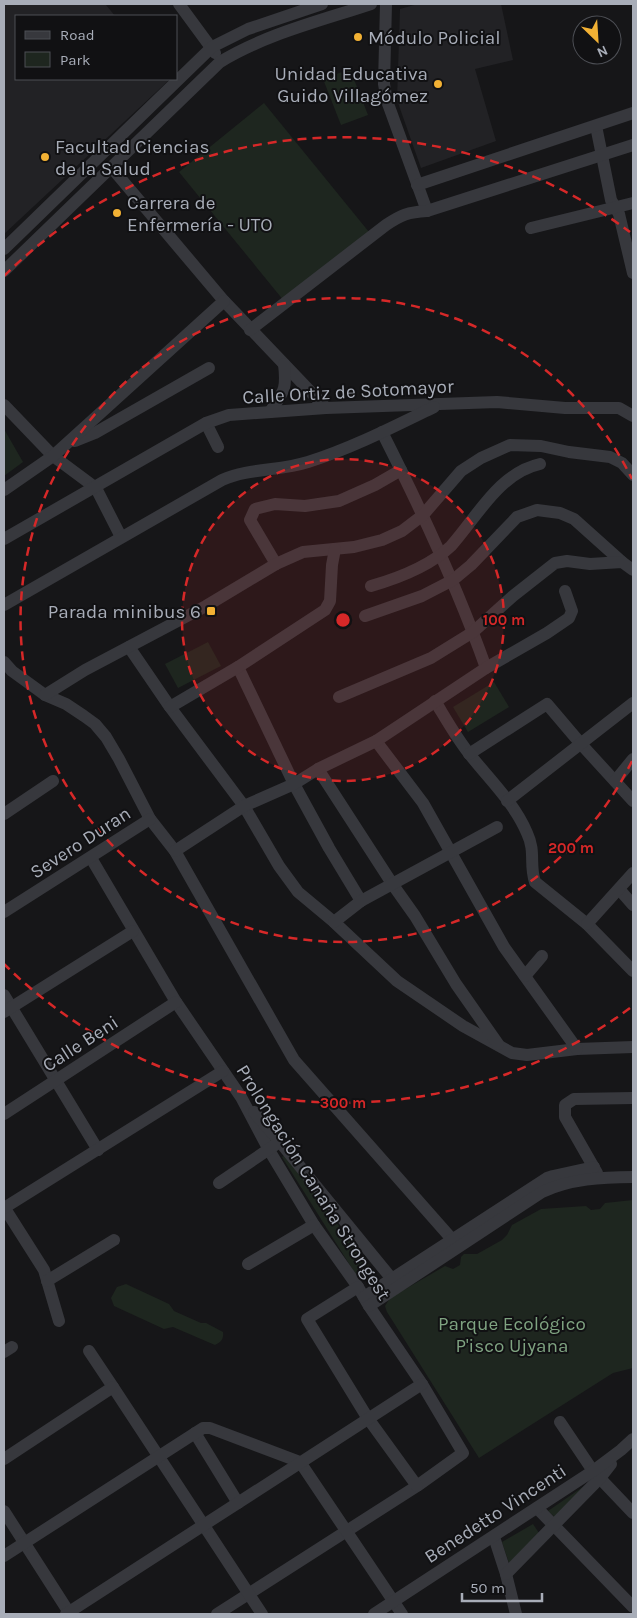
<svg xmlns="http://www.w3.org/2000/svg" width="637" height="1618" font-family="Karla,sans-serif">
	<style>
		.built { fill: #222225 }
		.green { fill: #1e261f }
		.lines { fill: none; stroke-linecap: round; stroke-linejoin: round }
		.minor { stroke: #37383d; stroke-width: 12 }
		.ring { fill: none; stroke: #d62828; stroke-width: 2.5; stroke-dasharray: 9 6 }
		.poi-dot { fill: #f2b134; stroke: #111113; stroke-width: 2 }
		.labels { text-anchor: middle; stroke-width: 4; stroke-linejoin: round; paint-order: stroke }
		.poi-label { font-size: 19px; fill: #a8adb8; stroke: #111113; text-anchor: start }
		.street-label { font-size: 19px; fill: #a8adb8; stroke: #111113 }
		.park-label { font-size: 19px; fill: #7fa381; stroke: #111113 }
		.centre { fill: #d62828; stroke: #111113; stroke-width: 2.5 }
		.ring-label { font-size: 15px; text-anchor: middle; font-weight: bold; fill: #d62828; stroke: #111113; stroke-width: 4; stroke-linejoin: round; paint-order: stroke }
	</style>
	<rect width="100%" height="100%" fill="#161618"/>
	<g class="built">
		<path d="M4,4H107L106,5L115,16H16V79H167L169,80L4,234Z"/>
		<path d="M418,4H501L513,60L475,69L496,141L421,168L397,100L400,9Z"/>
	</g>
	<g class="green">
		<path d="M350,69L368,115L341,125L323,79Z"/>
		<path d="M264,103L369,232L284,301L179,172Z"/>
		<path d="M4,429L23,462L4,476Z"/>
		<path d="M208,642L221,666L178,688L165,664Z"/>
		<path d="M494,682L509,707L468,732L453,707Z"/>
		<path d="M285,1155L373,1271L358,1278L282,1157Z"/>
		<path d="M633,1200V1368L613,1373L479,1458L387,1312L385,1306L390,1298L445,1266L453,1269L460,1265L461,1257L464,1254H477L502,1240L507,1235L512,1225L541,1209L586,1206L591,1210L600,1209L605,1203Z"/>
		<path d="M126,1284L169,1304L174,1311L201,1323H206L223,1332C224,1339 221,1342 215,1345L173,1327L164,1329L114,1306L111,1298L117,1287Z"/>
		<path d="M590,1482L556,1518L548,1511Z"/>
		<path d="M533,1524L539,1533L509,1563L502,1542Z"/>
	</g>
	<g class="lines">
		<g class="minor">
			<path d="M179,4L215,53"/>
			<path d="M386,4L384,84L387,101L427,211"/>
			<path d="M596,126L611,200L619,214L633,273"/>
			<path d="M111,167L224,301L326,408"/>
			<path d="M417,185L633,113"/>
			<path d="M531,228L633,203"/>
			<path d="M4,249L212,47L248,29L322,4"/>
			<path d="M4,271L220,62C266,34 320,21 371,4"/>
			<path d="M250,330L386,225C401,215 408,212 427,211L633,145"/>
			<path d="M4,405L53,456L96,488L121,537"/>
			<path d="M270,412C284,391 287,390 284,364"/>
			<path d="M206,423L218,447"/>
			<path d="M382,432C421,509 457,586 486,668"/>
			<path d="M75,441L95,433L209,368"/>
			<path d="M4,490L53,456L224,301"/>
			<path d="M4,539L206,423L229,415L326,408L497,402L565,408H619L633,416"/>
			<path d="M276,564L250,520L255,509L275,504L305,506L339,501L375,485L401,470"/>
			<path d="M371,586C399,578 430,566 451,546C477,517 499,473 540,464"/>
			<path d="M4,605L222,480C249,468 280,471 308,462C352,448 393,427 434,407"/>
			<path d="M365,616L422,596L453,580L471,565L517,517L537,510L560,513L574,519L622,562"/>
			<path d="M129,647L170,707L244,806L279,866L298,892L334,922L397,981L463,1026L512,1053L527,1055L577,1049L633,1047"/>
			<path d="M4,662L12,671L45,695L66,704L84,716L95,724L106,737L119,759L150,819L175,851L294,1060L458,1246"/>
			<path d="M238,667L294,784L329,848L361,901"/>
			<path d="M45,695L85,670L206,606L276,564L303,552L354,547L382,540L402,531L423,515L461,471L481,458L510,445L541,446L569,452L610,457L622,463L633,475"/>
			<path d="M339,697L431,658L473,632L513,596L555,563L567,561L590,564L622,562L633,570"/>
			<path d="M435,701C446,719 457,739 471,756C490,780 515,804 527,833C536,852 529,864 535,882L587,924L633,971"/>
			<path d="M170,707L238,667L325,610L330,601L332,565L335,549"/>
			<path d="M376,741L423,803L504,947L577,1049"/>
			<path d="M469,754L547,704L581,744L633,801"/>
			<path d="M318,769L393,885L415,916L456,984L498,1044"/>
			<path d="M615,781L633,759"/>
			<path d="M507,801L633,703"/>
			<path d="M4,814L53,781"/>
			<path d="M175,851L244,806L294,784L318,769L376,741L486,668L547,633L569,618L572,611L565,591"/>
			<path d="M91,858L176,1002L241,1097L269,1150L314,1225L358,1287L369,1306L422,1384L463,1453L417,1486L217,1614"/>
			<path d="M619,889L633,905"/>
			<path d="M4,912L150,819"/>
			<path d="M334,922L361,901L497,827"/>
			<path d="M587,924L633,873"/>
			<path d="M525,976L542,956"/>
			<path d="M4,995L98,1150"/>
			<path d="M4,1012L133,931"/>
			<path d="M254,1112L280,1142L396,1284"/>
			<path d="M4,1114L176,1002"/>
			<path d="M597,1173L565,1117V1105L574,1099L633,1098"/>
			<path d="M219,1183L275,1145"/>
			<path d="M4,1207L44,1270L59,1321"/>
			<path d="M4,1208L223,1071"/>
			<path d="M248,1264L314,1225"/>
			<path d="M47,1281L114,1240"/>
			<path d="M358,1287L307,1319L367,1417L417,1486"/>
			<path d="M364,1297L547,1178L553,1176L594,1167"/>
			<path d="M369,1306L542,1192C570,1179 602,1177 633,1177"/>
			<path d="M89,1351L113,1387"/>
			<path d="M4,1352L12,1347"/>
			<path d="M560,1422L593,1471L633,1513"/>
			<path d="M195,1433L238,1503"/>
			<path d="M4,1459L113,1387L262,1614"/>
			<path d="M537,1508L633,1607"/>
			<path d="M4,1511L70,1614"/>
			<path d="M494,1537L506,1574L516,1614"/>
			<path d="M4,1556L203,1428H210L300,1462L402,1614"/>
			<path d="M506,1574L600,1478L611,1464"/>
			<path d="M66,1614L422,1384"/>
			<path d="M374,1614L593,1471L621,1450L633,1439"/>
		</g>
	</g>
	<circle cx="343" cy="620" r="161" fill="#d62828" fill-opacity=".12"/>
	<g class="ring">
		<circle cx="343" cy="620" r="161"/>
		<path d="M632 761A322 322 0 1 1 632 479"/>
		<path d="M630 1008A483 483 0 0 1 4 964M4 276A483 483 0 0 1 630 232"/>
	</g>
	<g class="poi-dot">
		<circle cx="358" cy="37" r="5"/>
		<circle cx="438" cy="84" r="5"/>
		<circle cx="45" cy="157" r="5"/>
		<circle cx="117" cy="213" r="5"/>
		<rect x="206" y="606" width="10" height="10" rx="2.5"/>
	</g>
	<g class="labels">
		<g class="poi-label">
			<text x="368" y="44">Módulo Policial</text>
			<text x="428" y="80" text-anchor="end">Unidad Educativa<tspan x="428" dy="22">Guido Villagómez</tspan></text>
			<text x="55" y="153">Facultad Ciencias<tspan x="55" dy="22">de la Salud</tspan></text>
			<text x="127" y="209">Carrera de<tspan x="127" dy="22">Enfermería - UTO</tspan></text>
			<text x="201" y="618" text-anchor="end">Parada minibus 6</text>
		</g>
		<g class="street-label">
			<text transform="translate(348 391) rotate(-3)" y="7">Calle Ortiz de Sotomayor</text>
			<text transform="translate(80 842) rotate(-33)" y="7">Severo Duran</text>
			<text transform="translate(80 1043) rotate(-33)" y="7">Calle Beni</text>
			<text transform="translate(314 1182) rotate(58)" y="7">Prolongación Canaña Strongest</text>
			<text transform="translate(495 1513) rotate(-33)" y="7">Benedetto Vincenti</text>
		</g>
		<g class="park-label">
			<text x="512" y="1330">Parque Ecológico<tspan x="512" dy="22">P'isco Ujyana</tspan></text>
		</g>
	</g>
	<circle cx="343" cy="620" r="8" class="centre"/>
	<g class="ring-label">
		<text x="504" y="625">100 m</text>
		<text x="571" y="853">200 m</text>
		<text x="343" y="1108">300 m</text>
	</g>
	<rect width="637" height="1618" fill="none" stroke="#a8adb8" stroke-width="10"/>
	<rect x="15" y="15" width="162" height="65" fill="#111113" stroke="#4d4f55"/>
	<rect x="25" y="31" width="25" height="8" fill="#37383d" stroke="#4d4f55"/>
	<text x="60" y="40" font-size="15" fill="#a8adb8">Road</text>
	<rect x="25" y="52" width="25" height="15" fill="#1e261f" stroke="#4d4f55"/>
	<text x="60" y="65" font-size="15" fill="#a8adb8">Park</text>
	<g transform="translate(597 40) rotate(155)"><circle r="24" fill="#111113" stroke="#4d4f55"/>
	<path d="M0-4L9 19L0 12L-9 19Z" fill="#f2b134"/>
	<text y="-8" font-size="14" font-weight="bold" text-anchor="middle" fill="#a8adb8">N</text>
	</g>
	<path d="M462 1593v8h80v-8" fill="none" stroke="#a8adb8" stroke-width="2.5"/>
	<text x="470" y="1593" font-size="15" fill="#a8adb8" stroke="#111113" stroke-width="4" paint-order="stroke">50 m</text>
</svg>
